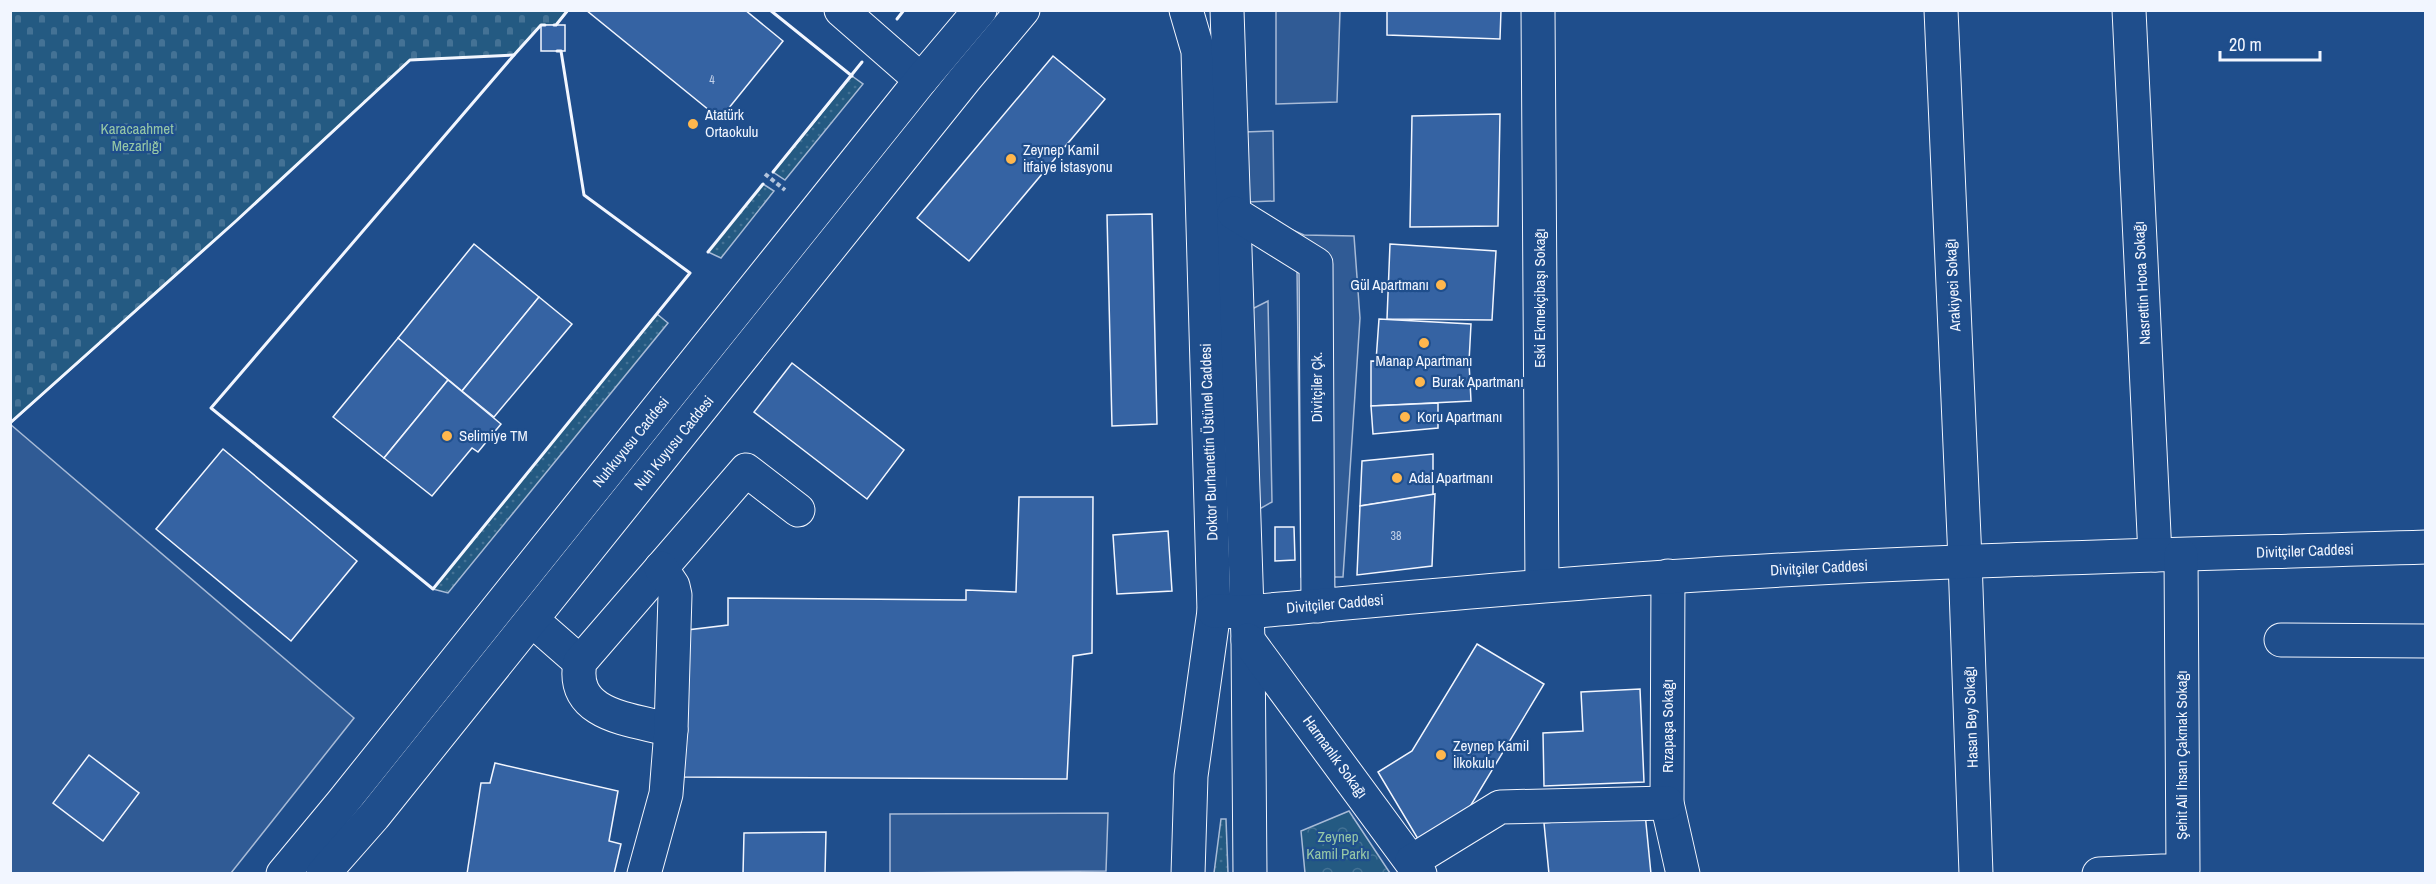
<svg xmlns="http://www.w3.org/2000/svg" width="2436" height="884" font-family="'Archivo Narrow',sans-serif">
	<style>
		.grass { fill: url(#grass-dots); stroke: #a8bbd7; stroke-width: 1.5 }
		.cemetery { fill: url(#cemetery-stones); stroke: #a8bbd7; stroke-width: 1.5 }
		.park { fill: url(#park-crowns); stroke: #a8bbd7; stroke-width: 1.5 }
		.parking { fill: #305b95; stroke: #a8bbd7; stroke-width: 1.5 }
		.building { fill: #3563a3; stroke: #f2f6ff; stroke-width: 1.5 }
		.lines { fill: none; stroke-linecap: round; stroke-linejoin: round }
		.minor-casing { stroke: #f2f6ff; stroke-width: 35 }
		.major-casing { stroke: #f2f6ff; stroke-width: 35 }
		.path { stroke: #b3c4dc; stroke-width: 4; stroke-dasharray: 4.5 3; stroke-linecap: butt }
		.minor { stroke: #1f4e8c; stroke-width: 33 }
		.major { stroke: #1f4e8c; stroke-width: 33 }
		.wall { stroke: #f2f6ff; stroke-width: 3 }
		.poi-dot { fill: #ffb74d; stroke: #1f4e8c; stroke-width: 2 }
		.labels { text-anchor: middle; stroke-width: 4.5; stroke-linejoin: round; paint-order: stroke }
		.number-label { font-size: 12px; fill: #c3d1e8 }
		.poi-label { font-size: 15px; fill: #f2f6ff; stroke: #1f4e8c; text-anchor: start }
		.park-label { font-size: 15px; fill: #97c8a6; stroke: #1f4e8c }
		.street-label { font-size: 15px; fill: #f2f6ff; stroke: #1f4e8c }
	</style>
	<defs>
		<pattern id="grass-dots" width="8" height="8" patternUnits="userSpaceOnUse" patternTransform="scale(1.5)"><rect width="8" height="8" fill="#245a82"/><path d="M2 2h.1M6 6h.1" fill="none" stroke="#447295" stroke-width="1.8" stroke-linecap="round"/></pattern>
		<pattern id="cemetery-stones" width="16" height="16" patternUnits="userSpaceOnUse" patternTransform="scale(1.5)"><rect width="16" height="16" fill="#245a82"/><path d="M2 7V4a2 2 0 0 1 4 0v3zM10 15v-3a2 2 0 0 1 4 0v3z" fill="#447295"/></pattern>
		<pattern id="park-crowns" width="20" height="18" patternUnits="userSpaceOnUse" patternTransform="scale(1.5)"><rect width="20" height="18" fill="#245a82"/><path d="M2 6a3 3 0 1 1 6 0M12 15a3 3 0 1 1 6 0" fill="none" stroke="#447295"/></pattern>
	</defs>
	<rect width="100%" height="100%" fill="#1f4e8c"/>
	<g class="grass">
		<path d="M852,76L863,84L785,180L773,172Z"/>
		<path d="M763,184L774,191L721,258L708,252Z"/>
		<path d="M657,314L668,323L448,593L433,589Z"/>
		<path d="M1221,819H1226L1228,873H1214Z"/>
	</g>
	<path class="cemetery" d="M11,11H568L556,25H541L514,55L410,60L236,221L11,423Z"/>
	<path class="park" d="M1349,811L1390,873H1305L1301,831Z"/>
	<g class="parking">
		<path d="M1276,11H1340L1337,102L1276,104Z"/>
		<path d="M1273,131L1274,201L1247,202L1244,132Z"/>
		<path d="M1262,217L1304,235L1354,236L1360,318L1343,577H1301L1297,270Z"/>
		<path d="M1268,301L1272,502L1247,516L1242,314Z"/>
		<path d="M10,424L354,718L231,873H11Z"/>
		<path d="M1108,813L1106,871L890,873V814Z"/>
	</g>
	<g class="building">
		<path d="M586,10H745L783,41L720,119Z"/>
		<path d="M1387,10H1501L1500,39L1387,35Z"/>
		<rect x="541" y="25" width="24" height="26"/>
		<path d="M1053,56L1105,99L969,261L917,218Z"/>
		<path d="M1500,114L1498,226L1410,227L1412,116Z"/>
		<path d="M1152,214L1157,424L1112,426L1107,215Z"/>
		<path d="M474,244L539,297L462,391L398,338Z"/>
		<path d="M1390,244L1496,251L1492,320L1387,319Z"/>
		<path d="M539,297L572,324L494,417L462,391Z"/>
		<path d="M1379,319L1471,324L1469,362L1376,361Z"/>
		<path d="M398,338L448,380L384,458L333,417Z"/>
		<path d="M1371,361L1469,362L1471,401L1371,406Z"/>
		<path d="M792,363L904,450L867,499L754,412Z"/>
		<path d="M448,380L501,424L478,452L472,448L432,496L384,458Z"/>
		<path d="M1438,403V428L1373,434L1371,406Z"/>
		<path d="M223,449L357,561L291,641L156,529Z"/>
		<path d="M1433,454V495L1360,506L1362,461Z"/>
		<path d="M1435,494L1432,566L1357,575L1360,506Z"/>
		<path d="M1019,497H1093L1092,653L1073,656L1067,779L682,777L687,630L728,625V598L966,600V590L1016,592Z"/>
		<path d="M1275,527H1294L1295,560L1275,561Z"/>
		<path d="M1168,531L1172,591L1117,594L1113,535Z"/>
		<path d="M1477,644L1544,684L1468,810L1418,839L1378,772L1412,751Z"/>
		<path d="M1640,689L1644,782L1544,786L1543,733L1583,731L1581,692Z"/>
		<path d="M89,755L139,793L103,841L53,803Z"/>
		<path d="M495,763L618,791L609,841L621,844L614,874H467L481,783H490Z"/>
		<path d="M1645,813L1651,874H1549L1544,823Z"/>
		<path d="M826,832L825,874H743L744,833Z"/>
	</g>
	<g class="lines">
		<defs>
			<g id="minor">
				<path d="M841,10L921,80"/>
				<path d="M1186,10L1198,51L1214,611L1191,776L1188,874"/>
				<path d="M1227,10L1248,640L1250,874"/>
				<path d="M1538,10L1542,585"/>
				<path d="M1941,10L1965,560L1976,874"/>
				<path d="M2129,10L2155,555"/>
				<path d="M1234,213L1316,264L1318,606"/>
				<path d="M1668,576L1667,803L1683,874"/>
				<path d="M1214,611L1246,612C1386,600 1526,586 1666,577C1919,560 2172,555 2426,547"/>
				<path d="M532,620L580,662"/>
				<path d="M1248,640L1420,874"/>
				<path d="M2281,640L2426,641"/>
				<path d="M671,730C632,719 570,717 580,662L746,470L798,510"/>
				<path d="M1412,861L1500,807L1667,803"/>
				<path d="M644,874L666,794L671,730L675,595L673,586L661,568"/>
				<path d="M2099,874L2183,870L2181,555"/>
			</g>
			<g id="major">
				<path d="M283,874L342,803L921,80L980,10"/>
				<path d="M323,874L374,816L965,79L1023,10"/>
			</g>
		</defs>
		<use href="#minor" class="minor-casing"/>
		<use href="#major" class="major-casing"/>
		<path class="path" d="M765,174L785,190"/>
		<use href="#minor" class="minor"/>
		<use href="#major" class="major"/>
		<g class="wall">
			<path d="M770,10L852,76"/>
			<path d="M897,19L904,10"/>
			<path d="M545,25H541L514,55L211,408L433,589L690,273L584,195L561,51H557"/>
			<path d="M554,25H556L568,10"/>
			<path d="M773,172L862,62"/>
			<path d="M708,252L763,184"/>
			<path d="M10,423L236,221L410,60L514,55"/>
		</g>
	</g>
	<g class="poi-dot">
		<circle cx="693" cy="124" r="6"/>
		<circle cx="1011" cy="159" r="6"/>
		<circle cx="1441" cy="285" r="6"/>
		<circle cx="1424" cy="343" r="6"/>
		<circle cx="1420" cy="382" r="6"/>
		<circle cx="1405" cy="417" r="6"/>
		<circle cx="447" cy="436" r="6"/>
		<circle cx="1397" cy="478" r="6"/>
		<circle cx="1441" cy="755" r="6"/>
	</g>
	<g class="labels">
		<g class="number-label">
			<text x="712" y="84">4</text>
			<text x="1396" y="540">38</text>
		</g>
		<g class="poi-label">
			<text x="705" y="120">Atatürk<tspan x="705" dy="17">Ortaokulu</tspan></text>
			<text x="1023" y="155">Zeynep Kamil<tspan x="1023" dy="17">İtfaiye İstasyonu</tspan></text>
			<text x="1429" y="290" text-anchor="end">Gül Apartmanı</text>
			<text x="1424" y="366" text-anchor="middle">Manap Apartmanı</text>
			<text x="1432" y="387">Burak Apartmanı</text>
			<text x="1417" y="422">Koru Apartmanı</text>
			<text x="459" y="441">Selimiye TM</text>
			<text x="1409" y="483">Adal Apartmanı</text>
			<text x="1453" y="751">Zeynep Kamil<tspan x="1453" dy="17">İlkokulu</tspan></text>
		</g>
		<g class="park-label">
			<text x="137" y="134">Karacaahmet<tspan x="137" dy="17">Mezarlığı</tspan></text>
			<text x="1338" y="842">Zeynep<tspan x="1338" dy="17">Kamil Parkı</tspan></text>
		</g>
		<g class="street-label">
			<text transform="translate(2142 283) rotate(-93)" y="5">Nasrettin Hoca Sokağı</text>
			<text transform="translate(1953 285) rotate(-93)" y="5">Arakiyeci Sokağı</text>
			<text transform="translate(1540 298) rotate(-90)" y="5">Eski Ekmekçibaşı Sokağı</text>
			<text transform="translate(1317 387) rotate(-90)" y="5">Divitçiler Çk.</text>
			<text transform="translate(631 442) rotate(-51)" y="5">Nuhkuyusu Caddesi</text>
			<text transform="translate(1209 442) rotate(-92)" y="5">Doktor Burhanettin Üstünel Caddesi</text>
			<text transform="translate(674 443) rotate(-51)" y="5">Nuh Kuyusu Caddesi</text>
			<text transform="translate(2305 551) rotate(-2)" y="5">Divitçiler Caddesi</text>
			<text transform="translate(1819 568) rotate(-3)" y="5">Divitçiler Caddesi</text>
			<text transform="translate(1335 604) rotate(-5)" y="5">Divitçiler Caddesi</text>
			<text transform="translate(1971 717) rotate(-92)" y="5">Hasan Bey Sokağı</text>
			<text transform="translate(1668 726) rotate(-90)" y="5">Rızapaşa Sokağı</text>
			<text transform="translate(2182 755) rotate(-90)" y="5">Şehit Ali Ihsan Çakmak Sokağı</text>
			<text transform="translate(1335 757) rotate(54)" y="5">Harmanlık Sokağı</text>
		</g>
	</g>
	<rect width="2436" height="884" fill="none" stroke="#f2f6ff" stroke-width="24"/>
	<path d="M2220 51v9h100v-9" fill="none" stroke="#f2f6ff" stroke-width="3"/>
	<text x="2229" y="51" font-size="18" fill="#f2f6ff" stroke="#1f4e8c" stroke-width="4.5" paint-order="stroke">20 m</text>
</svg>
